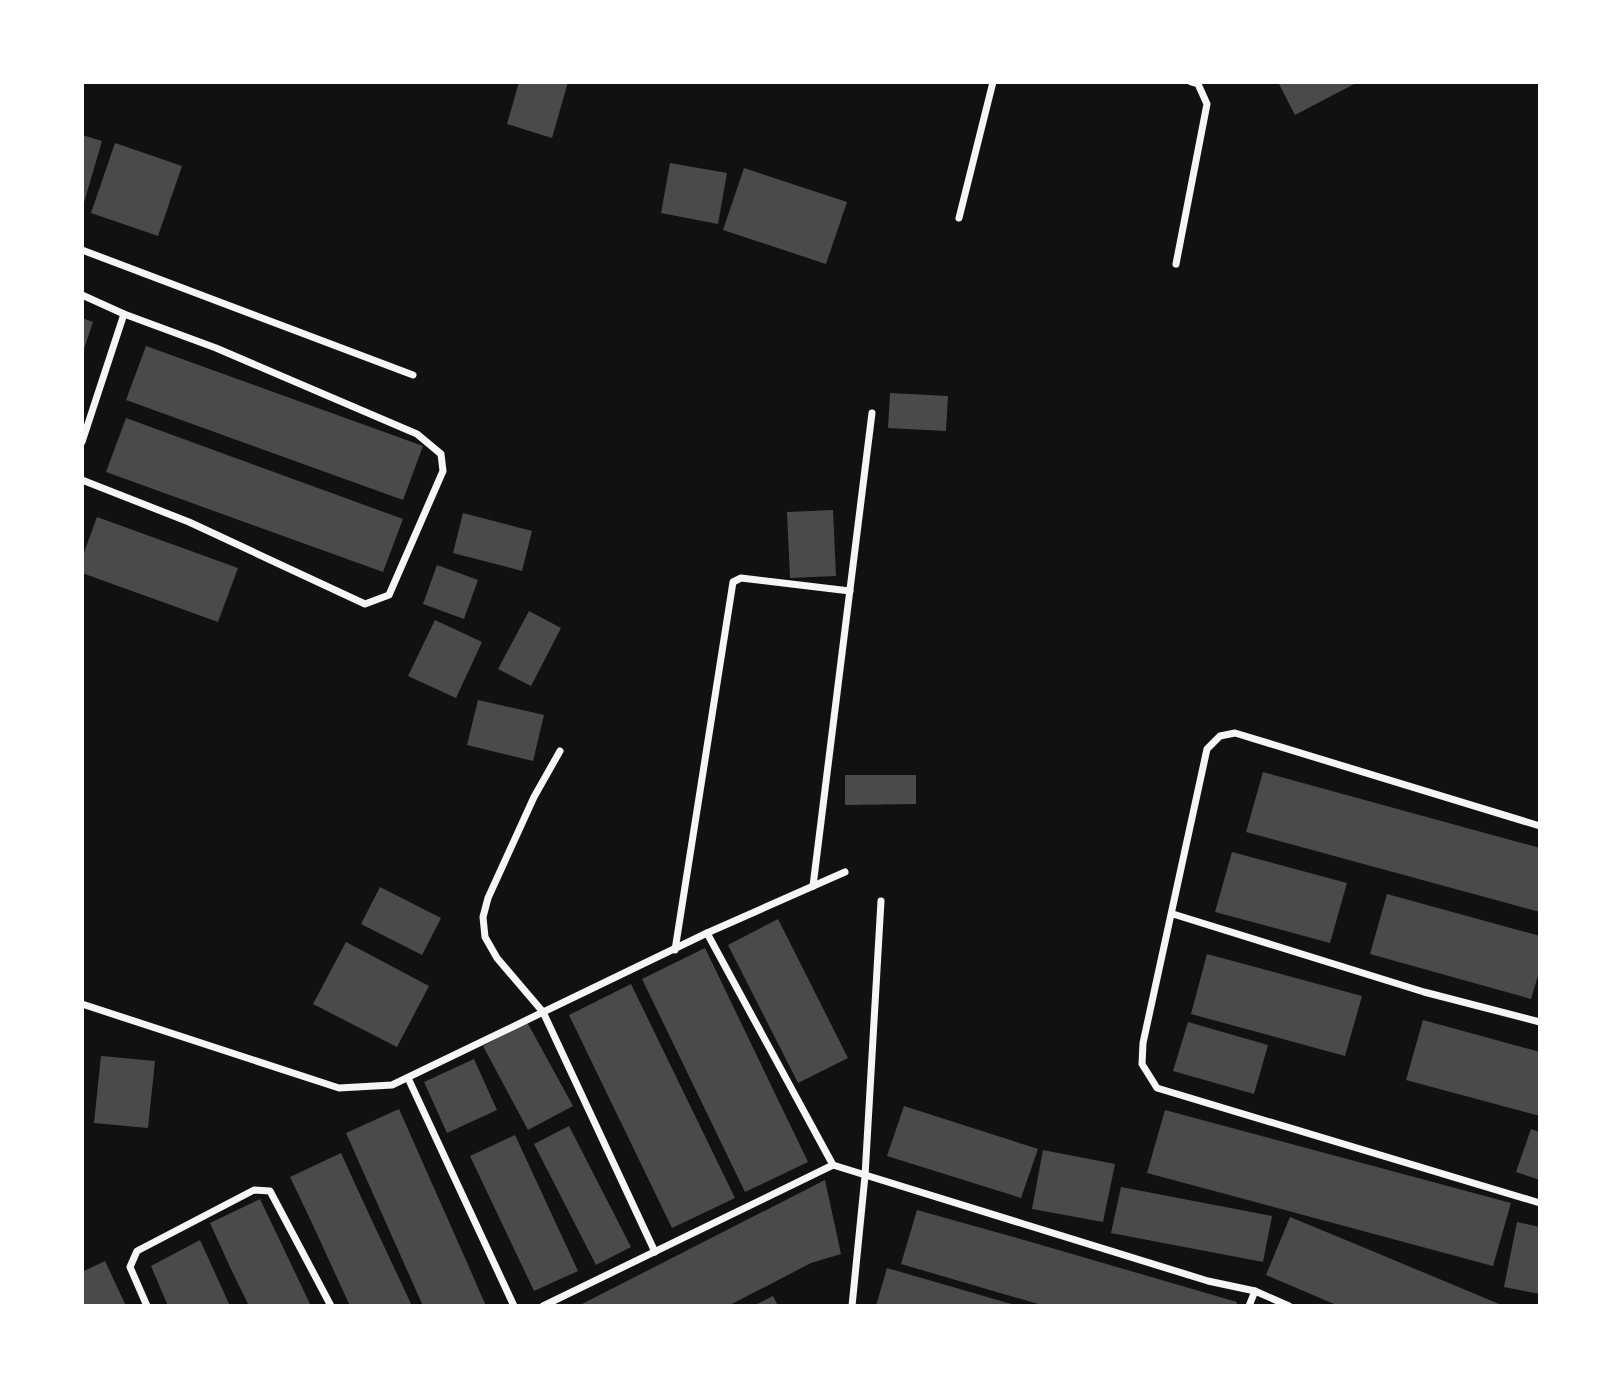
<svg xmlns="http://www.w3.org/2000/svg" width="1622" height="1388" font-family="'Noto Serif',serif">
	<style>
		.building { fill: #4a4a4a }
		.lines { fill: none; stroke-linecap: round; stroke-linejoin: round }
		.minor { stroke: #f5f5f5; stroke-width: 7 }
	</style>
	<rect width="100%" height="100%" fill="#111"/>
	<g class="building">
		<path d="M519,82H568L552,138L507,124Z"/>
		<path d="M1278,82H1358L1295,115Z"/>
		<path d="M82,135L102,141L83,206H82Z"/>
		<path d="M115,143L182,166L158,236L91,213Z"/>
		<path d="M670,163L727,173L718,224L661,213Z"/>
		<path d="M744,168L847,202L826,264L723,230Z"/>
		<path d="M82,318L93,322L83,352H82Z"/>
		<path d="M146,346L423,446L403,500L126,400Z"/>
		<path d="M890,393L948,396L946,431L888,428Z"/>
		<path d="M126,418L403,519L383,572L106,472Z"/>
		<path d="M833,510L836,576L790,578L787,512Z"/>
		<path d="M463,513L532,531L522,571L453,553Z"/>
		<path d="M97,517L238,568L218,622L82,573V558Z"/>
		<path d="M437,565L478,580L464,619L423,604Z"/>
		<path d="M529,611L561,628L531,686L498,669Z"/>
		<path d="M435,620L482,642L456,698L408,676Z"/>
		<path d="M478,700L544,715L533,761L467,745Z"/>
		<path d="M1263,772L1540,848V912L1246,832Z"/>
		<path d="M845,775H916V804L845,805Z"/>
		<path d="M1232,852L1347,883L1330,943L1215,912Z"/>
		<path d="M380,887L441,918L422,955L361,924Z"/>
		<path d="M1387,894L1540,936V969L1531,999L1370,954Z"/>
		<path d="M778,919L848,1058L798,1083L728,945Z"/>
		<path d="M346,942L429,986L397,1047L313,1004Z"/>
		<path d="M705,948L808,1162L745,1192L642,979Z"/>
		<path d="M1207,954L1362,996L1345,1056L1191,1014Z"/>
		<path d="M631,984L735,1198L672,1228L569,1015Z"/>
		<path d="M1423,1020L1540,1052V1116L1406,1080Z"/>
		<path d="M527,1022L573,1106L528,1130L483,1046Z"/>
		<path d="M1188,1022L1268,1045L1254,1094L1173,1071Z"/>
		<path d="M101,1056L155,1061L148,1128L94,1123Z"/>
		<path d="M474,1059L497,1110L447,1133L424,1082Z"/>
		<path d="M904,1106L1038,1149L1021,1198L887,1156Z"/>
		<path d="M399,1109L469,1267L486,1306H423L362,1169L346,1133Z"/>
		<path d="M1165,1110L1511,1203L1493,1266L1147,1173Z"/>
		<path d="M569,1126L631,1247L596,1265L534,1144Z"/>
		<path d="M1531,1129L1540,1132V1180L1516,1172Z"/>
		<path d="M515,1135L578,1271L534,1291L470,1156Z"/>
		<path d="M1043,1150L1115,1164L1103,1222L1032,1209Z"/>
		<path d="M341,1153L361,1197L412,1306H350L311,1221L290,1177Z"/>
		<path d="M825,1180L841,1254L811,1263L728,1306H578Z"/>
		<path d="M1121,1187L1272,1216L1263,1262L1111,1233Z"/>
		<path d="M260,1199L281,1243L311,1306H249L230,1267L210,1223Z"/>
		<path d="M917,1210L1031,1242L1237,1302L1236,1306H1045L901,1264Z"/>
		<path d="M1290,1217L1353,1243L1504,1306H1339L1266,1275Z"/>
		<path d="M1517,1222L1540,1227V1294L1504,1287Z"/>
		<path d="M200,1240L230,1306H168L151,1266Z"/>
		<path d="M105,1261L126,1306H82V1272Z"/>
		<path d="M887,1268L1015,1305V1306H876Z"/>
		<path d="M773,1296L778,1306H753Z"/>
	</g>
	<g class="lines">
		<g class="minor">
			<path d="M959,218L993,82"/>
			<path d="M82,250L413,375"/>
			<path d="M1176,264L1207,104L1198,84L1191,82"/>
			<path d="M82,295L124,314L216,348L417,434L441,454L443,471L389,595L365,604L189,522L82,480"/>
			<path d="M82,442L124,314"/>
			<path d="M560,751L534,797L488,898L483,917L485,937L497,958L543,1012L655,1252"/>
			<path d="M1540,826L1235,733L1220,736L1207,749L1143,1043L1142,1064L1157,1088L1540,1203"/>
			<path d="M813,886L872,413"/>
			<path d="M1173,914L1424,992L1540,1022"/>
			<path d="M707,933L833,1165L1208,1281L1255,1291L1289,1306"/>
			<path d="M675,950L733,582L741,578L850,591"/>
			<path d="M82,1004L339,1088L392,1085L707,933L845,872"/>
			<path d="M408,1078L514,1306"/>
			<path d="M147,1306L130,1267L137,1251L254,1190L270,1191L331,1306"/>
			<path d="M543,1306L833,1165"/>
			<path d="M852,1306L865,1176L881,901"/>
			<path d="M1249,1306L1255,1291"/>
		</g>
	</g>
	<rect width="1622" height="1388" fill="none" stroke="#ffffff" stroke-width="168"/>
</svg>
